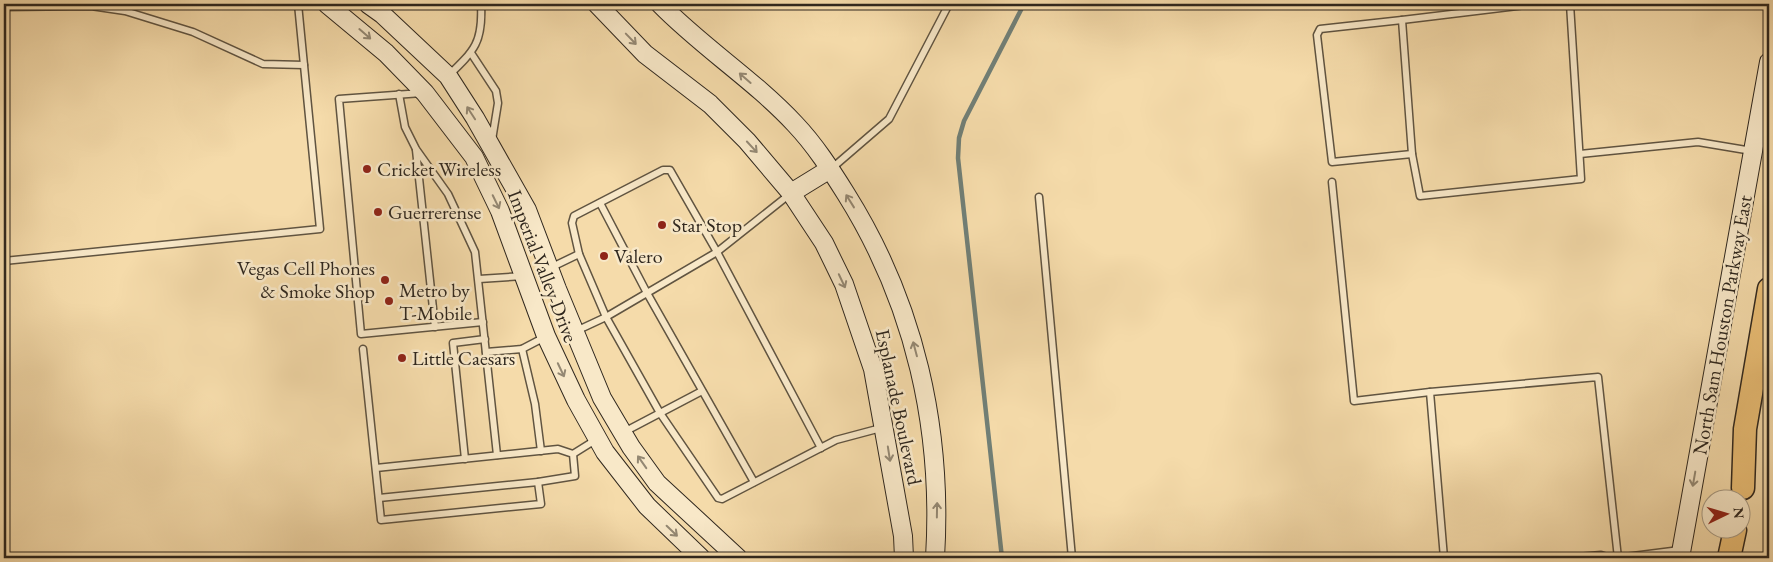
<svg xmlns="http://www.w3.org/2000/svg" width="1773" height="562" font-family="'EB Garamond',serif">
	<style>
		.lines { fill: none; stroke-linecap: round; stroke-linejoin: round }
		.stream { stroke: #717f76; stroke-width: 4.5 }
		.lane-casing { stroke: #605441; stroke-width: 9 }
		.secondary-casing { stroke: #2f271e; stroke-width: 20 }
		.highway-casing { stroke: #2f271e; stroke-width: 25 }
		.lane { stroke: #f8e8c8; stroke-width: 6 }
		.secondary { stroke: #f8e8c8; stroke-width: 18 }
		.highway { stroke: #eabe75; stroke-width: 22 }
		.oneway { stroke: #948873 }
		.poi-dot { fill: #8f2418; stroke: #f8e8c8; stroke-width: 2 }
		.labels { text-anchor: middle; stroke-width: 5; stroke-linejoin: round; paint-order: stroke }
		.poi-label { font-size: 20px; fill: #2f271e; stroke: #f8e8c8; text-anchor: start }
		.street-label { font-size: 20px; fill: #2f271e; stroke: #f8e8c8 }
	</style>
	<rect width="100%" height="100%" fill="#f5dbaa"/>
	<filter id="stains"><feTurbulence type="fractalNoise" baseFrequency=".004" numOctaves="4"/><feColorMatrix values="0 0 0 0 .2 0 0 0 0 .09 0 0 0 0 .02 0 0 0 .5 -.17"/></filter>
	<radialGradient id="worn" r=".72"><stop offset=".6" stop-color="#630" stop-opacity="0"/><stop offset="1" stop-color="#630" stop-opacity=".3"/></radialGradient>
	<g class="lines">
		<path class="stream" d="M1002,558L958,158L959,138L964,121L1024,4"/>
		<defs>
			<g id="lane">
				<path d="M1535,4L1402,20L1412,154L1420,196L1581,179L1570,4"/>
				<path d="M4,7L91,6L125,11L193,32L263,64L304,65"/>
				<path d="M1402,20L1320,29L1317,35L1332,162L1412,154"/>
				<path d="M471,53L496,91L498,103L492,140"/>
				<path d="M448,76C475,50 483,42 481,4"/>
				<path d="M422,93L339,99L361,334L483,322"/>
				<path d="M399,94L405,127L416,149L448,194L475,252L497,455"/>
				<path d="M416,150L435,327"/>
				<path d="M1580,154L1698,142L1752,151"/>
				<path d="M831,169L889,119L949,4"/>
				<path d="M1332,182L1354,401L1430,392"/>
				<path d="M1039,197L1072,558"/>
				<path d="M600,203L647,293L754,482"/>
				<path d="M579,254L572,223L574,216L663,170H670L717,252L821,448"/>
				<path d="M4,261L320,229L298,4"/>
				<path d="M550,268L579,254L606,317L660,413L718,498L722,499L836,440L881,428"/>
				<path d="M479,279L523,276"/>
				<path d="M576,331L606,317L717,252L790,194"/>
				<path d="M363,349L381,520L541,504L538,482"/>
				<path d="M522,349L535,404L541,451"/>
				<path d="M486,352L522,349L545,337"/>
				<path d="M624,432L702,391"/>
				<path d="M573,454L597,439"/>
				<path d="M465,459L453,343L485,339"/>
				<path d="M376,468L558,449L573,454L575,476L538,482L379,498"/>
				<path d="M1444,558L1430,392L1598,377L1618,558"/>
				<path d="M1566,558L1601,555L1610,558"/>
				<path d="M1617,558L1680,550"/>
			</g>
			<g id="secondary">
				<path d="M327,4L386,53L425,93L474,157L500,211L546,336L576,400L605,452L647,506L701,558"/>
				<path d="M368,4L382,14L448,76L475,118L527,210L557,289L602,398L631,447L657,483L738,558"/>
				<path d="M597,4L645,54L710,104L747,141L791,193L824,243L844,284L873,369L903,536L904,558"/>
				<path d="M660,4C702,47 754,80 795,124C815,145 831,170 846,194C915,304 943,429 935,558"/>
				<path d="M791,193L830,169"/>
				<path d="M1680,558L1769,62"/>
			</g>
			<g id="highway">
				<path d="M1743,488L1745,429L1769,289"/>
				<path d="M1729,558L1735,530"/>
			</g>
		</defs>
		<use href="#lane" class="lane-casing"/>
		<use href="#secondary" class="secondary-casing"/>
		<use href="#highway" class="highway-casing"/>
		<use href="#lane" class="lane"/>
		<use href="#secondary" class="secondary"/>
		<use href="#highway" class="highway"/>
	</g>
	<defs><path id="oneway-shaft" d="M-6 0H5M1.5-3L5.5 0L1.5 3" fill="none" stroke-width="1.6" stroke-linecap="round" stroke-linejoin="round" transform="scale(1.25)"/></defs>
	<g class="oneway">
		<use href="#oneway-shaft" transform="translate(365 34) rotate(41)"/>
		<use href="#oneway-shaft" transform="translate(631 39) rotate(46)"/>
		<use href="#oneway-shaft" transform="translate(745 78) rotate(-139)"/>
		<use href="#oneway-shaft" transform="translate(471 113) rotate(-123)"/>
		<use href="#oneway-shaft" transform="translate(752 147) rotate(47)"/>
		<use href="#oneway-shaft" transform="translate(850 201) rotate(-122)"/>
		<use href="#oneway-shaft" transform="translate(496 202) rotate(64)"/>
		<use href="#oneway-shaft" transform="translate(842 281) rotate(65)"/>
		<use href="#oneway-shaft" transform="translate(915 349) rotate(-105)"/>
		<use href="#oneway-shaft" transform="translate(561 370) rotate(65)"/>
		<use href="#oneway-shaft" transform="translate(889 454) rotate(81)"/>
		<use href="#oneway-shaft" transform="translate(642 462) rotate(-125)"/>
		<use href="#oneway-shaft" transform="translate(1694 479) rotate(100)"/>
		<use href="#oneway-shaft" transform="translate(937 510) rotate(-89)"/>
		<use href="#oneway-shaft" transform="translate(672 531) rotate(44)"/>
	</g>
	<g class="poi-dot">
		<circle cx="367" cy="169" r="5"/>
		<circle cx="378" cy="212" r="5"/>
		<circle cx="662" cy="225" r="5"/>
		<circle cx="604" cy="256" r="5"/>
		<circle cx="385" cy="280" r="5"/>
		<circle cx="389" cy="301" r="5"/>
		<circle cx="402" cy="358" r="5"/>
	</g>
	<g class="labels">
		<g class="poi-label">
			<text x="377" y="176">Cricket Wireless</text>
			<text x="388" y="219">Guerrerense</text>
			<text x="672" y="232">Star Stop</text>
			<text x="614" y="263">Valero</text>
			<text x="375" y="275" text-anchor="end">Vegas Cell Phones<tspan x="375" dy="23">&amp; Smoke Shop</tspan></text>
			<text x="399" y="297">Metro by<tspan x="399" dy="23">T-Mobile</tspan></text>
			<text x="412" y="365">Little Caesars</text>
		</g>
		<g class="street-label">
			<text transform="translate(543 266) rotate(69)" y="7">Imperial Valley Drive</text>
			<text transform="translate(1722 325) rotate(-80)" y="7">North Sam Houston Parkway East</text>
			<text transform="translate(899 407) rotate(78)" y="7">Esplanade Boulevard</text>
		</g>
	</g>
	<rect width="1773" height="562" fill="none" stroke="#f5dbaa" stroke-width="20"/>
	<rect x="5" y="5" width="1763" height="552" fill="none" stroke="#2f271e" stroke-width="2.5"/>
	<rect x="10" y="10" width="1753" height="542" fill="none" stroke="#2f271e"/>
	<g transform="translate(1726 514) rotate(85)"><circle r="24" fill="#f8e8c8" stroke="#a89b84"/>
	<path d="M0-4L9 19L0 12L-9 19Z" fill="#8f2418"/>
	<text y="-8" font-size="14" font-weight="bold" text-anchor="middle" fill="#2f271e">N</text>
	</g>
	<rect width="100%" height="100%" filter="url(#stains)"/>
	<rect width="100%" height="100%" fill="url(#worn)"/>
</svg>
